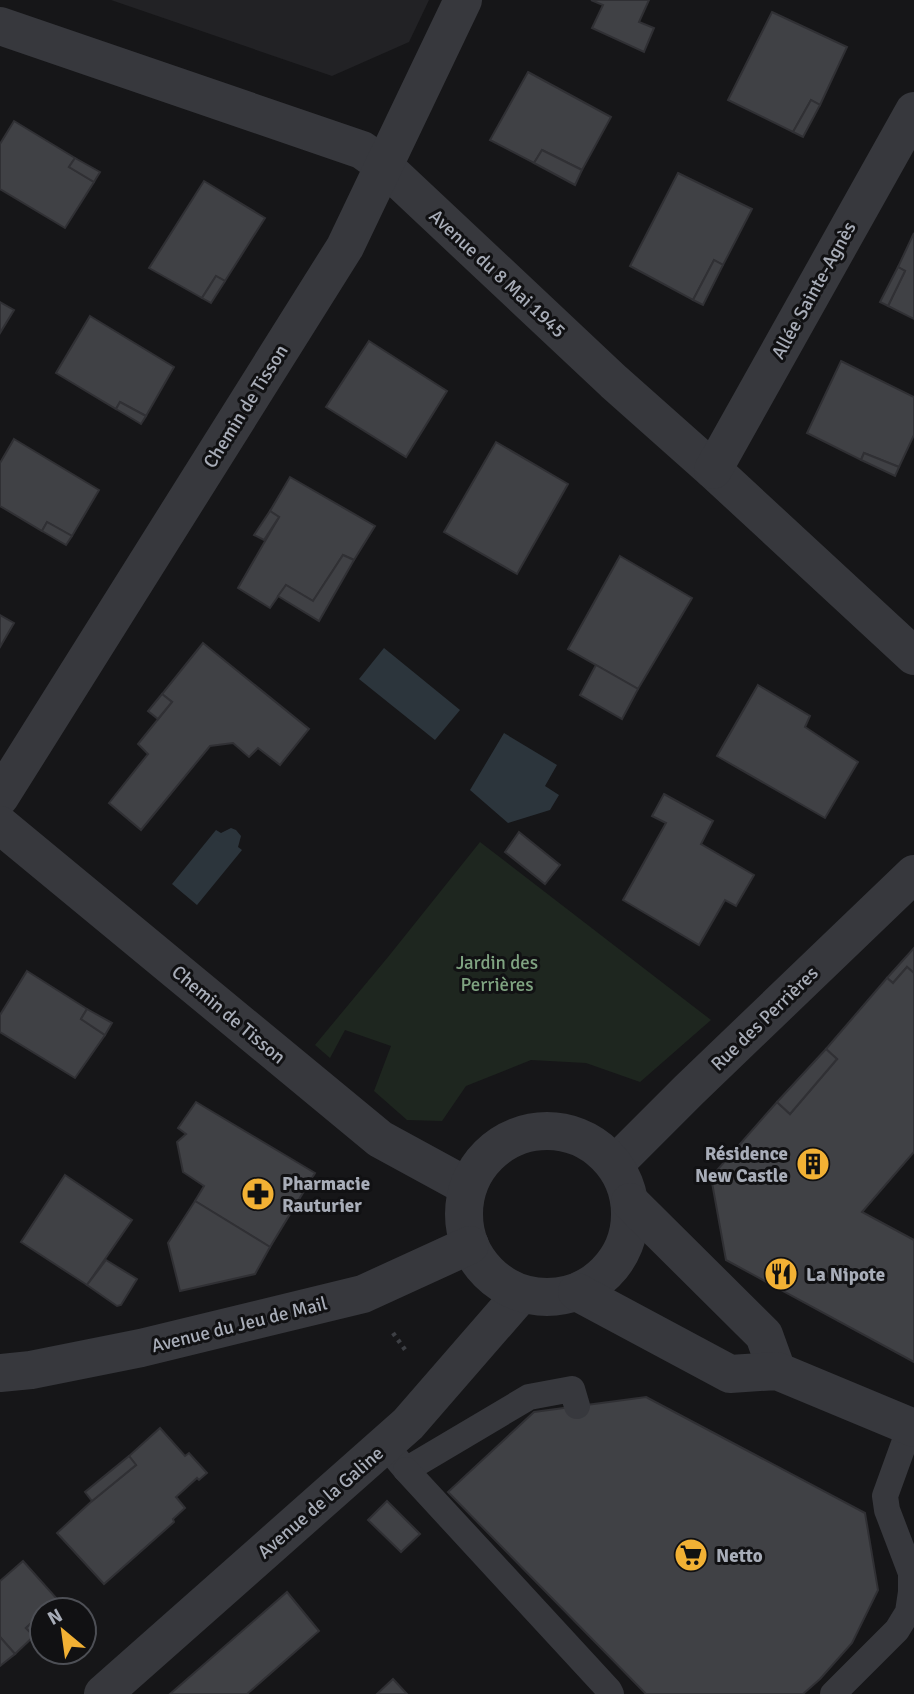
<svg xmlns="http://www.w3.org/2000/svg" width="914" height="1694" font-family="Signika,sans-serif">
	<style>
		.built { fill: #222225 }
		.green { fill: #1e261f }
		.water { fill: #2c353c }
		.building { fill: #404145; stroke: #303034; stroke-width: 2 }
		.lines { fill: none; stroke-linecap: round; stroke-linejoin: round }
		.path { stroke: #3d3f44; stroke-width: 4.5; stroke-dasharray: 3.5 5; stroke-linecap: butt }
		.service { stroke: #37383d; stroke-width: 26 }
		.minor { stroke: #37383d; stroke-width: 38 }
		.tertiary { stroke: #37383d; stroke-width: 38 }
		.labels { text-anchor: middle; stroke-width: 6; stroke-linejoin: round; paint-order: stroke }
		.street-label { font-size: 19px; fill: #a8adb8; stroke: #111113 }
		.park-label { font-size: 19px; fill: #7fa381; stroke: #111113 }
		.poi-label { font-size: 19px; font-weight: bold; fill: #a8adb8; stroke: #111113; text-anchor: start }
	</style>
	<rect width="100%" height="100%" fill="#161618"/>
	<path class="built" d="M111,0H429L409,42L332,76Z"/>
	<path class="green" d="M480,842L711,1020L640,1082L586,1063L531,1060L466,1086L442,1121L407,1120L374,1091L391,1046L345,1030L330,1058L315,1045L388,957Z"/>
	<g class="water">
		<path d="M384,648L460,710L435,740L359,679Z"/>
		<path d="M504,733L557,765L545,786L559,795L550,810L508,823L470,790Z"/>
		<path d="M231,828L236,830L241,836L238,847L242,850L197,905L172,884L216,830L221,833Z"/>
	</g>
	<g class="building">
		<path d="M591,0H649L639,22L654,28L644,52L592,28L603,5Z"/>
		<path d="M772,12L847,47L820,105L811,100L793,132L728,100Z"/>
		<path d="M528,72L611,117L582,170L542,150L534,163L490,140Z"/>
		<path d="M811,100L820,105L803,137L793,132Z"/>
		<path d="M14,121L75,158L69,167L94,182L65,228L0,189V144Z"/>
		<path d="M542,150L582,170L575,185L534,163Z"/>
		<path d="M75,158L100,172L94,182L69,167Z"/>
		<path d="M678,173L752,209L723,265L714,260L693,300L630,266Z"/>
		<path d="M204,181L265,218L225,281L216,276L202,298L149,268Z"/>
		<path d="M914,233V319L888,306L905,271L898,267Z"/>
		<path d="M714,260L723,265L703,305L693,300Z"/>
		<path d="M898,267L905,271L888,306L880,302Z"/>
		<path d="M216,276L225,281L211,303L202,298Z"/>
		<path d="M0,302L14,310L0,333Z"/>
		<path d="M90,316L174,367L146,416L120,402L116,409L56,373Z"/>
		<path d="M369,341L447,391L406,457L326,407Z"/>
		<path d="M841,361L914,397V435L899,467L864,453L861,460L807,433Z"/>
		<path d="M120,402L146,416L141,424L116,409Z"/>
		<path d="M14,439L99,490L72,536L47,522L42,531L0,506V463Z"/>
		<path d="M496,442L568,484L517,574L444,532Z"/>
		<path d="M864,453L899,467L895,476L861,460Z"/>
		<path d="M290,477L375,526L354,560L343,555L313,601L286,585L270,608L238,588L279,517L270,511Z"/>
		<path d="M270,511L279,517L264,540L254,535Z"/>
		<path d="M47,522L72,536L66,545L42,531Z"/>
		<path d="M343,555L354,560L319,621L278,596L286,585L313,601Z"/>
		<path d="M620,556L692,598L638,689L568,649Z"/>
		<path d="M0,615L14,623L0,647Z"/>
		<path d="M203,643L309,729L280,765L258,748L249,757L233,743L210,746L141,830L109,803L148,754L138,744L172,702L162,694Z"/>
		<path d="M596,665L638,689L622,719L580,695Z"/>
		<path d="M758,685L810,716L805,727L858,762L825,818L717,756Z"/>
		<path d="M162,694L172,702L158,719L148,711Z"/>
		<path d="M664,794L713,821L701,844L754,875L736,906L725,900L699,945L623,900L666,823L652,816Z"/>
		<path d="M519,832L560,865L545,884L505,852Z"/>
		<path d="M914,948V973L907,967L893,983L887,978Z"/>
		<path d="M907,967L914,973V1152L862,1212L914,1240V1362L726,1260L711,1177L777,1102L790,1114L837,1059L826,1049L887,978L893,983Z"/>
		<path d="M27,971L87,1009L81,1019L105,1035L75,1078L0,1032V1015Z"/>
		<path d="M87,1009L112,1023L105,1035L81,1019Z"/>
		<path d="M826,1049L837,1059L790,1114L777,1102Z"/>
		<path d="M196,1102L315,1173L270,1247L195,1201L204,1186L183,1172L177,1142L186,1134L178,1128Z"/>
		<path d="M65,1175L132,1220L87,1285L21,1242Z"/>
		<path d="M195,1201L270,1247L255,1274L180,1291L168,1243Z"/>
		<path d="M106,1260L137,1279L121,1305L117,1306L87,1285Z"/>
		<path d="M646,1397L865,1513L878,1590L852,1643L820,1679L803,1694H646L448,1492L534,1412Z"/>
		<path d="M160,1428L185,1456L189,1453L207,1473L199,1480L197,1478L176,1497L185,1508L173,1519L174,1522L104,1584L57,1533L92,1501L136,1465L129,1456Z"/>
		<path d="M129,1456L136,1465L92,1501L85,1492Z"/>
		<path d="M387,1501L420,1534L401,1552L368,1520Z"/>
		<path d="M23,1561L58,1600L45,1610H42V1613L26,1628L34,1636L15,1654L0,1637V1581Z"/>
		<path d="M287,1592L319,1631L247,1694H170Z"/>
		<path d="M40,1615L42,1618V1629L34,1636L26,1628Z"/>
		<path d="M0,1637L15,1654L0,1666Z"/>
		<path d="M393,1679L407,1694H377Z"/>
	</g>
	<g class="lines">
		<path class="path" d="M393,1333L406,1351"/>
		<g class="service">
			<path d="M396,1458L406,1470L529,1397L572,1389L577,1406"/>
			<path d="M406,1470L609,1690L611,1694"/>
			<path d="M833,1694L897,1630L908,1612L911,1592V1573L887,1510L885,1496L910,1427"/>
		</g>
		<g class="minor">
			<path d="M0,26L362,150L383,165L614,382L713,470L914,656"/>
			<path d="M713,470L914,111"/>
			<path d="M0,797L345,247L463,0"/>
			<path d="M0,825L380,1139L468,1187"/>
			<path d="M615,1164L689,1090L914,874"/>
			<path d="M103,1694L408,1424L521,1294"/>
		</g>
		<g class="tertiary">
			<circle cx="547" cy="1214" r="83"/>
			<path d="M630,1202L764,1335L777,1371"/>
			<path d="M577,1292L730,1374L777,1371L914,1428"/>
			<path d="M0,1373L31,1370L141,1348L363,1294L470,1245"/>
		</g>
	</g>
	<defs>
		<symbol id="building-disc" viewBox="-11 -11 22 22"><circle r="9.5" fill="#f2b134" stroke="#111113"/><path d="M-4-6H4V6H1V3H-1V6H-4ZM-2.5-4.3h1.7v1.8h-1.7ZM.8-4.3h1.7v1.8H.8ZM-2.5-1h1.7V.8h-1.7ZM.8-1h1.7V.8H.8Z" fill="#111"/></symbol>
		<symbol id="pharmacy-disc" viewBox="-11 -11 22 22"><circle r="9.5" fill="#f2b134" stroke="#111113"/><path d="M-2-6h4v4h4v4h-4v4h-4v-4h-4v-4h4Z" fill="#111"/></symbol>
		<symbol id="restaurant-disc" viewBox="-11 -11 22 22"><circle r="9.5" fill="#f2b134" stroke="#111113"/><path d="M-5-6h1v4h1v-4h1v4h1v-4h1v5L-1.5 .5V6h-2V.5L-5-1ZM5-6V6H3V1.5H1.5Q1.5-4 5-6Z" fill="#111"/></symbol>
		<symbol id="supermarket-disc" viewBox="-11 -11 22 22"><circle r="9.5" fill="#f2b134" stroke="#111113"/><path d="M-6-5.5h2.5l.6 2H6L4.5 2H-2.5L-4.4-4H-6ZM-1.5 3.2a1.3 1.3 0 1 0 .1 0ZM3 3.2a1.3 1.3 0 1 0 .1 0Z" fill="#111"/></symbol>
	</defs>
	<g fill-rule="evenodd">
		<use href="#building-disc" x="794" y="1145" width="38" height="38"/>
		<use href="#pharmacy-disc" x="239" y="1175" width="38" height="38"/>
		<use href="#restaurant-disc" x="762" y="1255" width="38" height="38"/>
		<use href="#supermarket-disc" x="672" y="1536" width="38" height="38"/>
	</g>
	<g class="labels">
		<g class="street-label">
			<text transform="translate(498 273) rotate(43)" y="7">Avenue du 8 Mai 1945</text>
			<text transform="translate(813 290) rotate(-61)" y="7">Allée Sainte-Agnès</text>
			<text transform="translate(245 406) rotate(-58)" y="7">Chemin de Tisson</text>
			<text transform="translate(229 1014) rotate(40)" y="7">Chemin de Tisson</text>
			<text transform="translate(764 1018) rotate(-44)" y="7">Rue des Perrières</text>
			<text transform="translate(239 1324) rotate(-14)" y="7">Avenue du Jeu de Mail</text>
			<text transform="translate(320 1502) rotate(-41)" y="7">Avenue de la Galine</text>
		</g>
		<g class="park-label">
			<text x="497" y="969">Jardin des<tspan x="497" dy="22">Perrières</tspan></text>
		</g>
		<g class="poi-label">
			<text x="788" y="1160" text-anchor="end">Résidence<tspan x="788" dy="22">New Castle</tspan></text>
			<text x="282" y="1190">Pharmacie<tspan x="282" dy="22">Rauturier</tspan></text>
			<text x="806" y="1281">La Nipote</text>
			<text x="716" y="1562">Netto</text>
		</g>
	</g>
	<g transform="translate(63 1631) rotate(331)"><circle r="33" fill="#111113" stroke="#4d4f55" stroke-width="2"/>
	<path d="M0-5L12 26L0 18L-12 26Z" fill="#f2b134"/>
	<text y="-10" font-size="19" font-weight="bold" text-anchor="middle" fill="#a8adb8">N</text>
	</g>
</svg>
